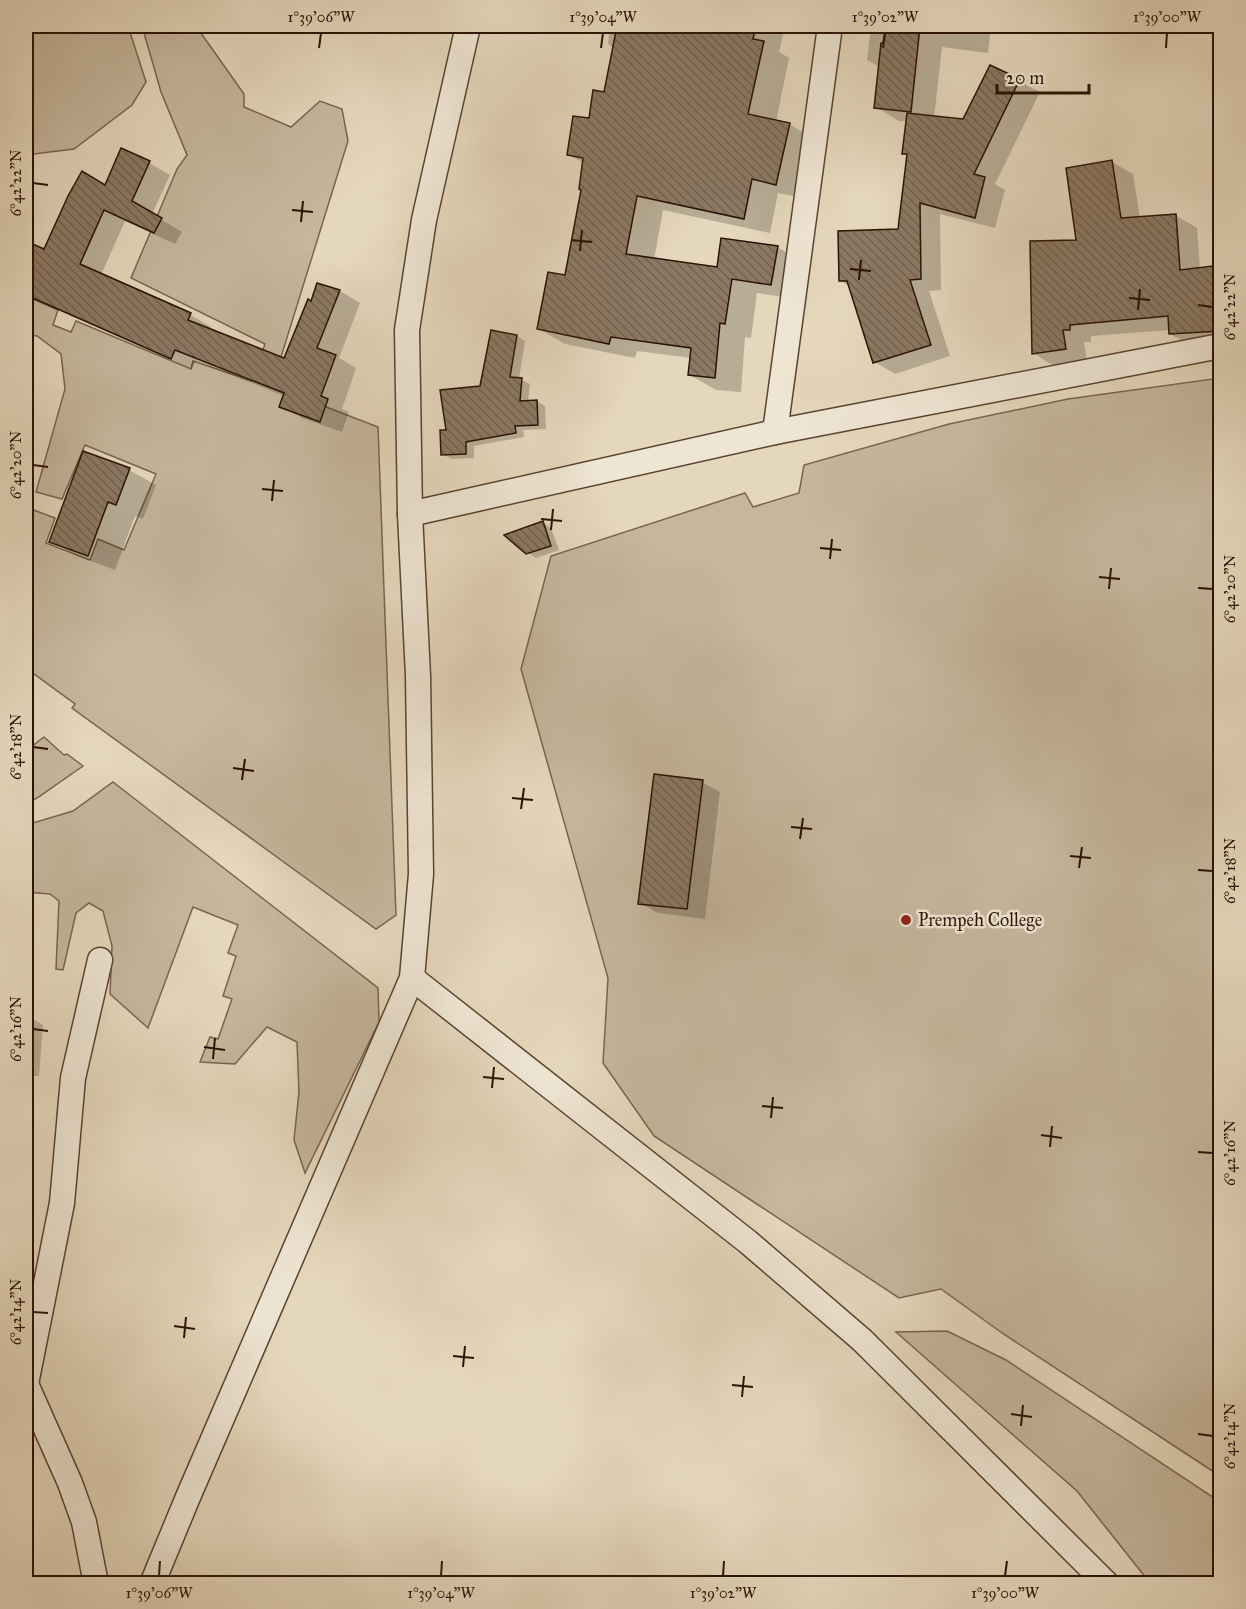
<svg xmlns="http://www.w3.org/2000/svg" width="1246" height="1609" font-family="'IM FELL Great Primer',serif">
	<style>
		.green { fill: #c5b69c; stroke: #78644f; stroke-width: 1.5 }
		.shadow { fill: #0003 }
		.building { fill: url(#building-back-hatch); stroke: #2a1202; stroke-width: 1.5 }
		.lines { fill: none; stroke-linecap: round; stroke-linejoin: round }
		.street-casing { stroke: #594330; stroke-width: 27 }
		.street { stroke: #eee5d3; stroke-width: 24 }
		.ticks { fill: none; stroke: #2a1202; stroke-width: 2 }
		.poi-dot { fill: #8f2418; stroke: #eee5d3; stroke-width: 2 }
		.labels { text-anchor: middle; stroke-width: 5; stroke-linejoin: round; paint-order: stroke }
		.poi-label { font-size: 18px; fill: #2a1202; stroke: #eee5d3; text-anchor: start }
		.neatline { fill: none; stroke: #2a1202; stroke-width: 2 }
		.ticks-label { font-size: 15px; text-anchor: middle; fill: #2a1202 }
	</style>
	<defs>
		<pattern id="building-back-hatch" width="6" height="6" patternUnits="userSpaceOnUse" patternTransform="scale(1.5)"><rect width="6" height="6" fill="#8b7863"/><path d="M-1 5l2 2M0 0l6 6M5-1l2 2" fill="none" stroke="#72614f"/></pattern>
	</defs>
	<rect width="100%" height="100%" fill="#e5d7bc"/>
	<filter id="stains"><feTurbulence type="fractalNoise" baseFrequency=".00333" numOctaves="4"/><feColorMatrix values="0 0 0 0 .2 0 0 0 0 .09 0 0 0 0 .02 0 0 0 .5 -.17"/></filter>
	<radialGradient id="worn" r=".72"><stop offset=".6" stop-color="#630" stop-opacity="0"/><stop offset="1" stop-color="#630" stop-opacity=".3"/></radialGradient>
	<g class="green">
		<path d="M26,26H128L146,82L132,105L74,149L26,155Z"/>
		<path d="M142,26H196L244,94V107L291,127L320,101L342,109L348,141L272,386L378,427L396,915L376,929L72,708L75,704L26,668V530L31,509L55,518L46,543L90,560L98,539L124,550L156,474L85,445L62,499L36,492L65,389L61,354L37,336L26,334V296L58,310L53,325L71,332L76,321L191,369L193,361L252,381L265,344L131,278L177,169L187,155L161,92Z"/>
		<path d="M1220,378V1476L1002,1333L941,1289L899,1298L654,1136L603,1063L608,978L521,669L551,556L745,493L753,507L799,493L804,465L949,424L1068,399Z"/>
		<path d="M44,737L64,755L67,754L83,766L37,798L26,803V749L27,750Z"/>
		<path d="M113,782L378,988L379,1022L305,1173L294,1140L299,1092L297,1042L267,1027L235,1064L200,1062L210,1037L218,1039L232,999L223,996L236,956L228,953L238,925L193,907L148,1028L110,994L112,946L103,911L89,903L76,913L63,970L56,969L59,901L50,894L26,892V825L73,811Z"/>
		<path d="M947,1331L1006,1360L1220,1502V1583H1150L1077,1491L896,1332Z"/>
	</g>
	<g class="shadow">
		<path d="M610,26H785L779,52L789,58L776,122L789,124L815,139L802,198L778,193L770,233L663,210L654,260L718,269L777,247L803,262L797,299L757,293L751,338L745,337L741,392L716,390L690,375L691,358L637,351L635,358L565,344L539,329L566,277L583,190L584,163L569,155L591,120L605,93L614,48L608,44Z"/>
		<path d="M871,26H991L988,53L942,47L934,118L964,121L990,67L1040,92L995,184L1005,190L995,228L940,214L941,290L929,291L950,356L895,374L875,362L850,286L840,281L899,231L908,155L904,153L907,121H899L876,107L880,67L867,60Z"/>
		<path d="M1112,162L1133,174L1140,218L1175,215L1197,228L1200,269L1220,266V344L1192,346L1170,334V330L1091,336V342H1084L1087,361L1054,366L1033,353Z"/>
		<path d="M149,163L170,175L152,214L182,232L175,244L125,221L101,275L191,315L211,327L210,331L284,360L312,303L318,284L340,291L360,303L339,358L356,368L342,409L349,412L342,432L302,418L281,406L284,396L196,361L192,369L26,296V242L45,251L105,187Z"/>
		<path d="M492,332L517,336L525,341L519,379L530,384L528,402L536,401L545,406L546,429L523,430L524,437L474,446V458L451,459L443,454L448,432L482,387Z"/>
		<path d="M129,470L156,485L143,519L135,516L115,570L77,556L51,541Z"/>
		<path d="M543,523L551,528L559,550L536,558L527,552Z"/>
		<path d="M702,782L720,792L705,919L658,913L640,903Z"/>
		<path d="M26,1015L43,1025L39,1076H26Z"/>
	</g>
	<g class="building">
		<path d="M617,26H756L753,39L764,41L748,114L790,123L776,185L752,179L744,219L637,196L626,254L717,267L721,238L778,246L771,285L732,279L725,324L720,323L715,378L688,375L691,348L611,337L609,344L537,329L548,272L565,275L581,190L579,189L583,158L567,155L573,116L589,118L593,90L604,92Z"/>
		<path d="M886,26H920L911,112L874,108L881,43H883Z"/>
		<path d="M990,65L1020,79L974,174L985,177L975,218L920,203L921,279L910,280L931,345L873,363L847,281H839L838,231L898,229L907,154H902L907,113L963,119Z"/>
		<path d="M121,148L150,161L132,201L162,218L154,233L104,210L80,264L191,313L188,320L284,358L308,299L311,301L317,283L340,290L317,348L336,355L321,396L328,399L320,422L279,407L284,393L175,350L171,359L26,295V241L44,249L68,196L82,171L105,185Z"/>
		<path d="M1112,160L1121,218L1176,214L1180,270L1221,265V331L1169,334L1168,316L1070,325V330H1063L1066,349L1032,354L1030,241L1076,240L1066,168Z"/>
		<path d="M491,330L517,335L510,377L522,378L520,401L537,400L538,425L515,426L516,433L466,442V454L441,455L440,430H446L440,390L480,386Z"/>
		<path d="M83,451L130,468L116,505L108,502L88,556L49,542Z"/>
		<path d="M543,521L551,546L526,554L504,535Z"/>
		<path d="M654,774L703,780L687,909L638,904Z"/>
	</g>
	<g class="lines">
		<defs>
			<g id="street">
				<path d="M775,432L830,26"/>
				<path d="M410,514L775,432L1220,346"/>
				<path d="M412,978L748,1242L862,1340L1107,1584"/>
				<path d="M26,1384L62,1203L73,1078L100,960"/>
				<path d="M26,1384L70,1483L84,1522L96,1584"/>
				<path d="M152,1584L188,1497L412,978L421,874L418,676L410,514L407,330L424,220L468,26"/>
			</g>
		</defs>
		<use href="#street" class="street-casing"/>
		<use href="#street" class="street"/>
	</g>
	<path class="ticks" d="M319,48L321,33M601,48L603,33M883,48L885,33M1166,48L1167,33M33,183L48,185M292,210L313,212M301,222L303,201M571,240L592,242M580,251L582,230M850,269L871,271M859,280L861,260M1129,298L1150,300M1198,305L1213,307M1138,310L1140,289M33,465L48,467M262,489L283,491M272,501L274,480M541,519L562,521M551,530L553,509M820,548L841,550M830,559L832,539M1099,577L1120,579M1198,588L1213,589M1109,589L1111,568M33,747L48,749M233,768L254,771M242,780L245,759M512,798L533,800M521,809L524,788M791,827L812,829M800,839L803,818M1070,856L1091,858M1079,868L1082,847M1198,870L1213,871M33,1029L48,1031M204,1047L225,1050M213,1059L215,1038M483,1077L504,1079M492,1088L494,1067M762,1106L783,1108M771,1118L773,1097M1041,1135L1062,1138M1050,1147L1052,1126M1198,1152L1213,1153M33,1312L48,1313M174,1326L195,1329M184,1338L186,1317M453,1356L474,1358M463,1367L465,1346M732,1385L753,1387M742,1397L744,1376M1011,1414L1032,1417M1021,1426L1023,1405M1198,1434L1213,1436M159,1576L160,1561M441,1576L442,1561M723,1576L724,1561M1005,1576L1007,1561"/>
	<circle class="poi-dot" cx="906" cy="920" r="6"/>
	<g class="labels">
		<g class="poi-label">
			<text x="918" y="926">Prempeh College</text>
		</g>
	</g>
	<rect width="1246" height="1609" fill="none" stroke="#e5d7bc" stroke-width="66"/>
	<path d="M997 84v9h92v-9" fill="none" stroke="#2a1202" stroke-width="3"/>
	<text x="1006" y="84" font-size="18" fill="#2a1202" stroke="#eee5d3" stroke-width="4.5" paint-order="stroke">20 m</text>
	<rect x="33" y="33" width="1180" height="1543" class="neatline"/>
	<g class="ticks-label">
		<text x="321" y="22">1°39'06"W</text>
		<text x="603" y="22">1°39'04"W</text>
		<text x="885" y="22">1°39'02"W</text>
		<text x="1167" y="22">1°39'00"W</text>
		<text transform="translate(16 183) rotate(-90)" y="5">6°42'22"N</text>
		<text transform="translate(1230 307) rotate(-90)" y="5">6°42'22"N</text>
		<text transform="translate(16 465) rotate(-90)" y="5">6°42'20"N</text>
		<text transform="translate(1230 589) rotate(-90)" y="5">6°42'20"N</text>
		<text transform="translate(16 747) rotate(-90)" y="5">6°42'18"N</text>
		<text transform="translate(1230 871) rotate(-90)" y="5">6°42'18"N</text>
		<text transform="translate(16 1029) rotate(-90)" y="5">6°42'16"N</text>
		<text transform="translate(1230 1153) rotate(-90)" y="5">6°42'16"N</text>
		<text transform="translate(16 1312) rotate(-90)" y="5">6°42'14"N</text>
		<text transform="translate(1230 1436) rotate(-90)" y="5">6°42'14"N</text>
		<text x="159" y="1598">1°39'06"W</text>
		<text x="441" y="1598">1°39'04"W</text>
		<text x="723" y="1598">1°39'02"W</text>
		<text x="1005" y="1598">1°39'00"W</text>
	</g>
	<rect width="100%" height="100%" filter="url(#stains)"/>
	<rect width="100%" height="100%" fill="url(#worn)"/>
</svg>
